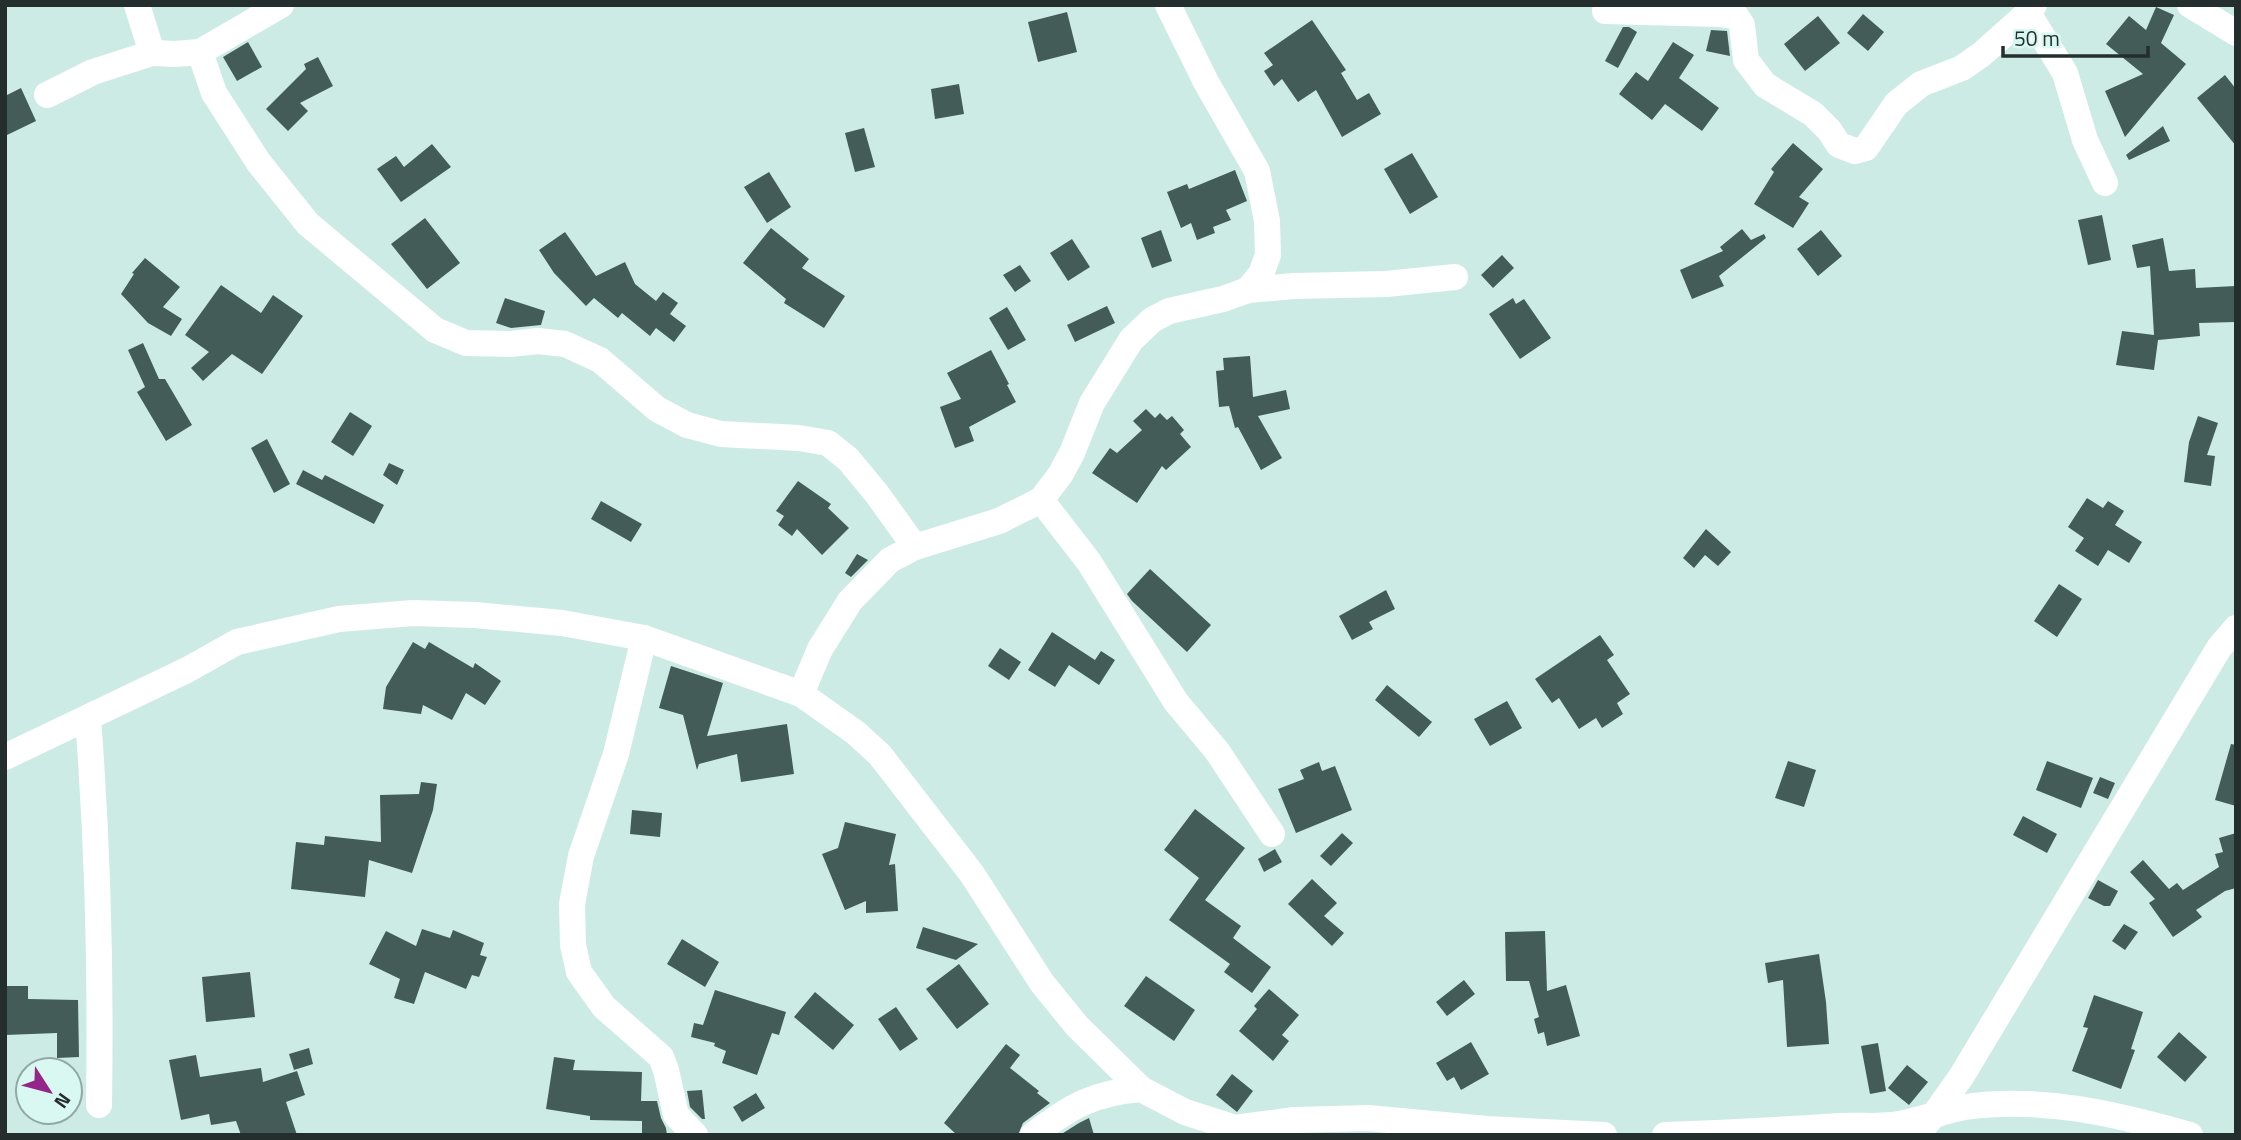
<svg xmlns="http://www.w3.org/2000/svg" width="2241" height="1140" font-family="'Titillium Web',sans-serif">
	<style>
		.building { fill: #435c58 }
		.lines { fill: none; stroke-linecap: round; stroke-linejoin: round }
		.minor { stroke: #fff; stroke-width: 26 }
	</style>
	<rect width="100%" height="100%" fill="#cdebe5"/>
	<g class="building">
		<path d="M2156,7L2174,15L2161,43L2186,64L2125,137L2105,91L2143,74L2106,44L2129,16L2146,30Z"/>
		<path d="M1067,12L1077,52L1038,62L1028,22Z"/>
		<path d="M1863,14L1884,32L1868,51L1847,33Z"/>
		<path d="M1818,16L1840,43L1805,71L1784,44Z"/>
		<path d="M1312,20L1346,70L1341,73L1357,100L1369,93L1381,114L1342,137L1316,90L1298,102L1282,79L1274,86L1264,71L1273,65L1264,53Z"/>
		<path d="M1623,27H1629L1637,32L1618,68L1605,61Z"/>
		<path d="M1711,30L1727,31L1730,56L1706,51Z"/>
		<path d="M248,42L262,67L237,81L223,57Z"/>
		<path d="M1673,42L1694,55L1679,78L1719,108L1702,131L1665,104L1652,120L1619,94L1636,72L1648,81Z"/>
		<path d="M318,57L333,86L300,103L308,111L288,131L266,109L306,69L304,64Z"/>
		<path d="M2225,75L2236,89V146L2197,98Z"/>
		<path d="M959,84L964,114L935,119L931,89Z"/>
		<path d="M21,88L36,121L5,136V96Z"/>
		<path d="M2163,126L2170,141L2129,160L2126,155Z"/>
		<path d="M864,128L875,167L855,172L845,133Z"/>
		<path d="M1793,143L1823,169L1799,197L1809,203L1793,228L1754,204L1774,172L1771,169Z"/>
		<path d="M432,144L451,167L401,202L377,169L396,156L404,167Z"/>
		<path d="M1412,153L1438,197L1410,214L1384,169Z"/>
		<path d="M1235,170L1247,201L1226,210L1231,220L1213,227L1215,233L1197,240L1191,223L1181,228L1167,192L1187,184L1189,189Z"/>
		<path d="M769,172L791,207L767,223L744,187Z"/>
		<path d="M2102,215L2111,260L2088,265L2078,220Z"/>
		<path d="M425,218L460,263L427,289L391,244Z"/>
		<path d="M771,228L809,259L802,268L845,296L824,328L784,303L786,299L743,263Z"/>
		<path d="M1742,229L1751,240L1764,234L1766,238L1719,276L1724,286L1692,299L1680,270L1723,251L1720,247Z"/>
		<path d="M1161,230L1172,261L1152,268L1141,238Z"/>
		<path d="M1821,230L1842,256L1818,276L1797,249Z"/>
		<path d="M565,232L596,276L625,262L635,284L656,301L663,292L678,303L670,314L686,326L674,342L656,328L650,336L622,313L618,318L594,298L586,306L554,273L539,250Z"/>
		<path d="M2163,238L2169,271L2195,269L2196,288L2236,286V322L2199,323L2200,336L2158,340L2154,370L2116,365L2122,331L2154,335L2150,266L2137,268L2132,245Z"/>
		<path d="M1072,239L1090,267L1068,281L1050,253Z"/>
		<path d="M1502,255L1514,268L1493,288L1481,275Z"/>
		<path d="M145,258L180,287L163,307L182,319L171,336L148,323L121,294L134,274L132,273Z"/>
		<path d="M1020,265L1031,281L1015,292L1003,275Z"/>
		<path d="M221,285L261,313L273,295L303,316L262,374L232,354L203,381L191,368L209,352L185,335Z"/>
		<path d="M505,298L545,311L541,325L511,328L496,323Z"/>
		<path d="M1513,298L1516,304L1524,299L1551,338L1520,359L1489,314Z"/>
		<path d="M1107,306L1115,323L1075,342L1067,325Z"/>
		<path d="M1007,307L1026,340L1008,350L989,318Z"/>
		<path d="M143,343L159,379H165L192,425L166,441L137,392L145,387L128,350Z"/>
		<path d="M991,350L1009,384L1007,385L1016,402L969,427L974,441L955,448L940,407L961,399L947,373Z"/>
		<path d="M1250,356L1253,397L1286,390L1290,409L1258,416L1282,458L1261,470L1238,427L1235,428L1229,406L1219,407L1216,371L1224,370L1223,358Z"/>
		<path d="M1146,409L1155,418L1160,413L1167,420L1172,416L1184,430L1180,434L1191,447L1166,470L1162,466L1137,503L1092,473L1110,448L1117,453L1142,430L1133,421Z"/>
		<path d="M350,412L372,426L353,456L331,442Z"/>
		<path d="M2198,416L2218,423L2207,455L2215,456L2211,486L2184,482L2189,442Z"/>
		<path d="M267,439L290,484L274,493L251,448Z"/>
		<path d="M389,463L404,470L397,485L383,475Z"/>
		<path d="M303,470L322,480L325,475L384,505L374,524L296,484Z"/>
		<path d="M798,481L831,504L828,508L849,528L822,555L797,529L792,536L778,525L784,516L776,511Z"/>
		<path d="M2087,498L2103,508L2108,501L2124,511L2115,525L2142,542L2129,563L2108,550L2098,566L2075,551L2084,538L2068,527Z"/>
		<path d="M601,501L642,524L631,542L591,519Z"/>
		<path d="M1706,529L1731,552L1718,566L1705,555L1694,568L1683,558Z"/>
		<path d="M857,554L868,560L851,577L845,573Z"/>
		<path d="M1150,569L1211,625L1187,652L1132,601L1127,594Z"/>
		<path d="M2059,584L2082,599L2057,637L2034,621Z"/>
		<path d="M1386,590L1395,609L1369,622L1373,629L1352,640L1339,616Z"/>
		<path d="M1052,632L1095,660L1101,651L1115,660L1099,685L1069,665L1055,687L1028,670Z"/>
		<path d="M1600,635L1614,655L1607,660L1630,694L1617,703L1623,714L1602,728L1596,718L1579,729L1559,698L1552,703L1535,679Z"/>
		<path d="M413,642L425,649L429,642L473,668L475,663L501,681L485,705L466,693L452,720L423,705L421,714L383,709L386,687Z"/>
		<path d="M1000,648L1021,662L1009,680L988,666Z"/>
		<path d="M671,666L723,683L707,736L787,724L794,774L741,782L737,754L699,764L697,770L683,715L659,708Z"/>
		<path d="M1387,685L1432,722L1419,737L1375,700Z"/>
		<path d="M1507,701L1522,728L1490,746L1474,719Z"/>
		<path d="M2231,744L2236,745V806L2215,800Z"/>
		<path d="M1788,761L1816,770L1804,807L1775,798Z"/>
		<path d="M2047,761L2093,778L2081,808L2036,790Z"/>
		<path d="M1319,762L1322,771L1335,766L1352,810L1296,833L1278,789L1304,779L1300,770Z"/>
		<path d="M2100,777L2115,783L2108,799L2093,793Z"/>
		<path d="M421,782L437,784L433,810L412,873L369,860L365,897L291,889L296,842L324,845L325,836L381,842L380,795L419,794Z"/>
		<path d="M1195,809L1245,848L1205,900L1241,926L1233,938L1271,967L1252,993L1224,972L1230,964L1169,920L1199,878L1164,850Z"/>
		<path d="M632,810L662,813L660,837L630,834Z"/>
		<path d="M2023,816L2057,834L2047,853L2013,835Z"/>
		<path d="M845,822L896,834L889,865L895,864L898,911L866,913V901L845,910L822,854L838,848Z"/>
		<path d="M1342,833L1353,843L1331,866L1320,856Z"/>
		<path d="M2236,833V888L2225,891L2196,910L2202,917L2173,937L2149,903L2155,899L2130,872L2143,860L2169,889L2177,883L2183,890L2219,867L2215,854L2223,852L2219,838Z"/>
		<path d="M1275,849L1282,862L1264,872L1258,859Z"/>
		<path d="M1312,879L1337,903L1324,916L1344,933L1332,946L1288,904Z"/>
		<path d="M2098,880L2118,891L2110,906H2104L2088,898Z"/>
		<path d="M2124,924L2138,932L2125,950L2112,941Z"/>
		<path d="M923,927L978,944L956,960L916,948Z"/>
		<path d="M422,929L450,938L453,930L484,943L480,955L487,957L479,977L472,975L466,989L425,972L414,1004L394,998L400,979L369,964L386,931L416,946Z"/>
		<path d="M1545,931L1547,991L1566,985L1580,1036L1547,1046L1544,1032L1538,1034L1534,1019L1539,1017L1529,981H1506L1505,932Z"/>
		<path d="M682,939L719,962L705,987L667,964Z"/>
		<path d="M1819,954L1826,1002L1829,1044L1787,1047L1783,980L1768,983L1765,963Z"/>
		<path d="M959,964L989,1004L957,1029L926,989Z"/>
		<path d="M250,972L255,1017L206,1022L202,977Z"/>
		<path d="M1146,976L1195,1010L1174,1041L1124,1006Z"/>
		<path d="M1464,980L1475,994L1447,1016L1436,1002Z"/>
		<path d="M5,986H28V999L78,1000L79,1057L57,1058V1033L5,1035Z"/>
		<path d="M1269,989L1299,1015L1282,1035L1289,1041L1273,1061L1239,1031L1257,1009L1254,1006Z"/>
		<path d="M715,990L786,1012L779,1035L772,1033L757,1075L722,1063L726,1051L714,1046L715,1043L691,1037L694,1023L703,1025Z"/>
		<path d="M815,992L854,1025L833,1050L794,1017Z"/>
		<path d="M2094,995L2143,1012L2131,1049L2135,1050L2121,1089L2072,1071L2088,1028L2083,1027Z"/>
		<path d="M896,1007L918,1039L900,1051L878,1019Z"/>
		<path d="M2179,1032L2207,1057L2185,1082L2157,1057Z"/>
		<path d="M1471,1042L1489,1074L1461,1090L1454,1077L1447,1081L1436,1063Z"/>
		<path d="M1878,1043L1886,1091L1870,1094L1861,1046Z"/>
		<path d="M1006,1044L1020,1055L1010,1068L1039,1091L1037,1093L1050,1103L1023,1123L1018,1135H957L944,1123Z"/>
		<path d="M309,1048L313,1064L294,1070L289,1054Z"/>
		<path d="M196,1055L200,1077L261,1068L263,1082L297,1071L305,1095L286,1102L297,1135H241L236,1121L211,1125L209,1114L181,1120L169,1060Z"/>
		<path d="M554,1057L575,1060L573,1070L642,1072L641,1101H657L661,1118L666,1128L667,1135H642V1121L590,1120V1116L546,1109Z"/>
		<path d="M1907,1065L1928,1082L1909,1105L1888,1088Z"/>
		<path d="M1232,1074L1253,1091L1237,1112L1216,1095Z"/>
		<path d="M702,1090L705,1119H702L690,1107L687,1091Z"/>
		<path d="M756,1093L765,1108L742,1122L733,1107Z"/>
		<path d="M1089,1118L1094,1135H1060L1079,1123Z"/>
	</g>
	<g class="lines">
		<g class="minor">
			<path d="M137,5L152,53"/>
			<path d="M2190,5L2236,33"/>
			<path d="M1605,11L1720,14L1736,16L1742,25L1746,60L1765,85L1813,114L1829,130L1839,145L1855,151L1866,148L1896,104L1921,84L1962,68L1982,54L2028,13L2034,5"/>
			<path d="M2028,13L2065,73L2085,140L2105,183"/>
			<path d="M200,52L214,93L259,163L308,224L435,330L466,343L510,344L538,341L565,344L600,360L657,409L687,425L721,434L799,438L828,443L848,459L877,494L915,547"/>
			<path d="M47,95L93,72L152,53L175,54L200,52L281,5"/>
			<path d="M1248,290L1294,286L1386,284L1455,277"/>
			<path d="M1041,500L1089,562L1176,702L1217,751L1272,834"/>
			<path d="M644,638L616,754L581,856L572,904L573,945L579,972L604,1007L661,1057L666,1070L676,1115L695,1135"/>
			<path d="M801,694L820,649L850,601L890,560L915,547L999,521L1041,500L1060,475L1072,453L1092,403L1131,340L1152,320L1169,311L1223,299L1248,290L1261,274L1268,255L1267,221L1257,171L1206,82L1168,5"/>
			<path d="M88,719C98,847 101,976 99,1105"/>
			<path d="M5,757L187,670L237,642L339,619L413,613L475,615L562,623L644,638L801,694L856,733L880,755L972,874L1042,983L1077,1026L1141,1089L1185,1112L1235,1128L1294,1120L1368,1118L1487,1129L1604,1135"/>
			<path d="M1033,1135C1071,1106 1093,1093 1141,1089"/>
			<path d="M1665,1135C1723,1133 1782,1130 1840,1126C1858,1125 1876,1127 1893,1125C1918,1122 1941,1111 1965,1107C2042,1096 2117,1114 2190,1135"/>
			<path d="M1916,1135L1934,1115L1961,1077L2219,648L2236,628"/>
		</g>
	</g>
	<rect width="2241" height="1140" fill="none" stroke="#242f2d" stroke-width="14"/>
	<g transform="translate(49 1091) rotate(126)"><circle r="33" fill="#daf8f2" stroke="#91a8a3" stroke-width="2"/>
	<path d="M0-5L12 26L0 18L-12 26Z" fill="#932688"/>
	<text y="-10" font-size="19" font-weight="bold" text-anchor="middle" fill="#242f2d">N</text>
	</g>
	<path d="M2003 46v10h145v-10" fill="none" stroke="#242f2d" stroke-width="3.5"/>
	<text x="2014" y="46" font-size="21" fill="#242f2d" stroke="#daf8f2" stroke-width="5" paint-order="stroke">50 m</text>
</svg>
